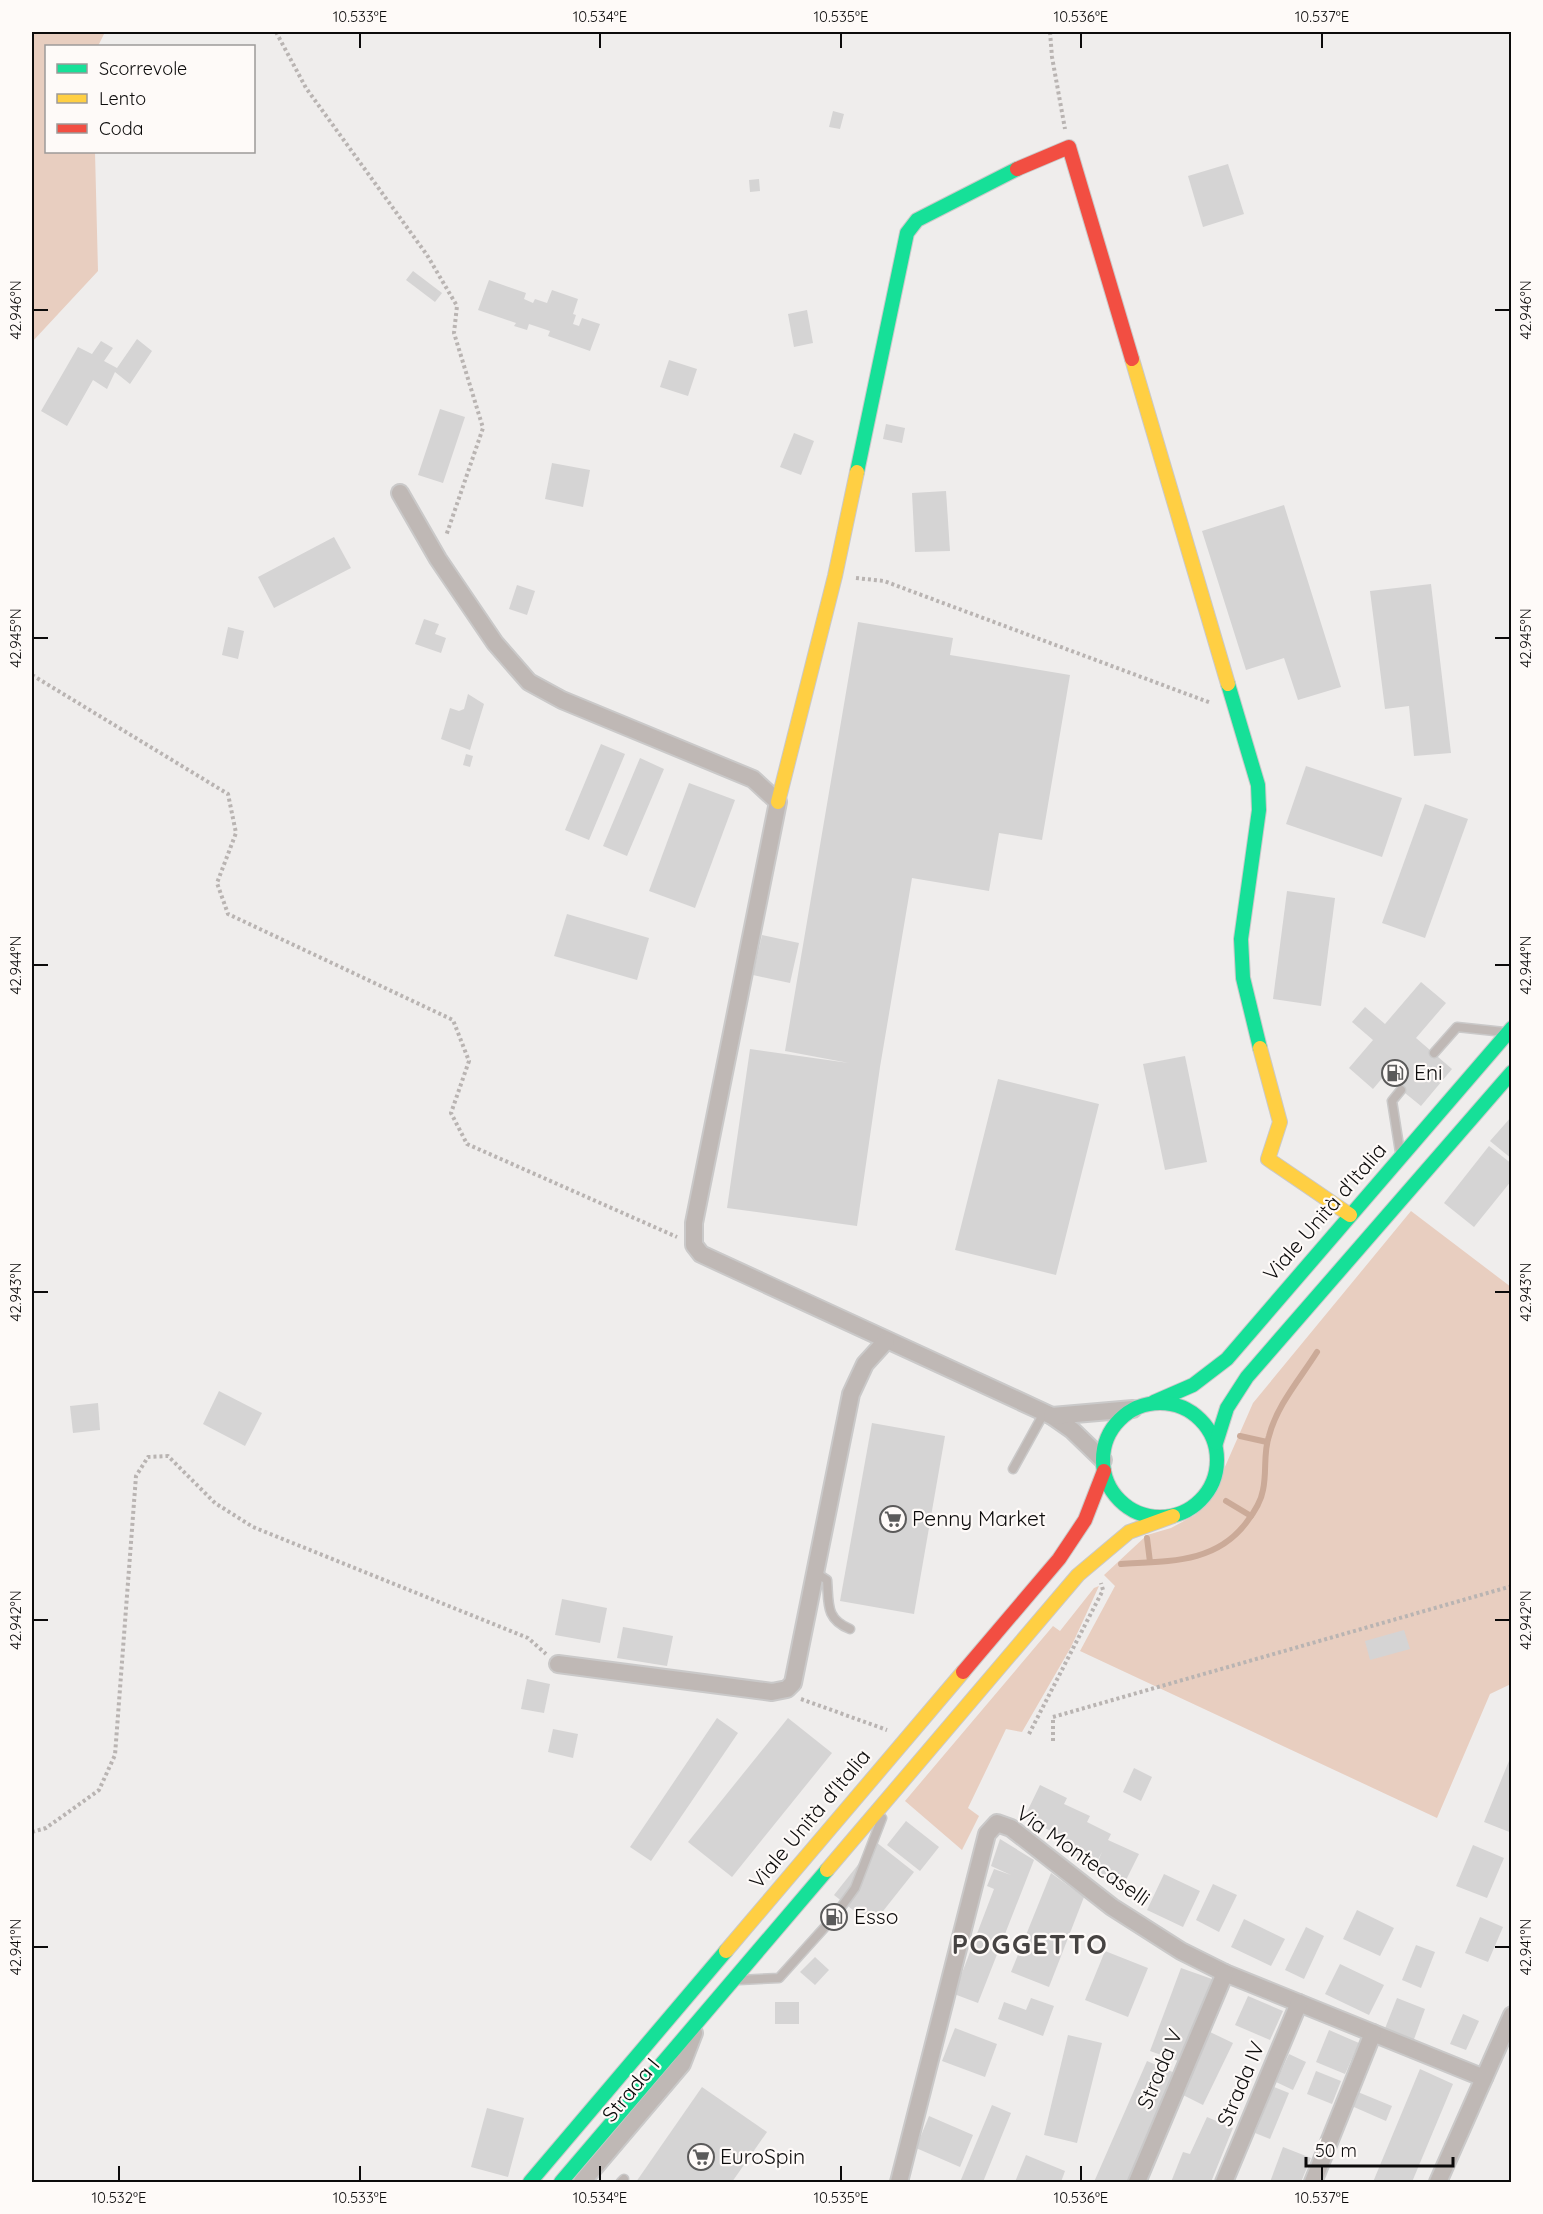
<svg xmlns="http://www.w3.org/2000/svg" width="1543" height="2214" font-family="Quicksand,sans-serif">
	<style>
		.green { fill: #e8cec0 }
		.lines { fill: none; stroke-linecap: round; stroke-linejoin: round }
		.stream { stroke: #cbaa98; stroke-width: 6 }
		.building { fill: #d5d4d4 }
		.lane-casing { stroke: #cac9c9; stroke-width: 11 }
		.street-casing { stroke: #cac9c9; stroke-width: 20 }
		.fast-casing { stroke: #cac9c9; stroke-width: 16 }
		.slow-casing { stroke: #cac9c9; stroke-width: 16 }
		.jam-casing { stroke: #cac9c9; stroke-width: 16 }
		.path { stroke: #b9b4b2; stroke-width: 4; stroke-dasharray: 3 3; stroke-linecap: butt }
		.lane { stroke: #bfb8b5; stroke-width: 8 }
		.street { stroke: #bfb8b5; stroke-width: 16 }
		.fast { stroke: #16e098; stroke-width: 14 }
		.slow { stroke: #ffcf43; stroke-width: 14 }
		.jam { stroke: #f24e42; stroke-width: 14 }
		.ticks { fill: none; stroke: #0c0b0b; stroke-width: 2 }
		.labels { text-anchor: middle; stroke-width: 4.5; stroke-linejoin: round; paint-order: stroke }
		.poi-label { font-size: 21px; fill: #0c0b0b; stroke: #fefaf8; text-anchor: start }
		.street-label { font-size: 21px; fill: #0c0b0b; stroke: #fefaf8 }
		.district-label { font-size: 27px; font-weight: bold; letter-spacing: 1.5px; fill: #464342; stroke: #fefaf8 }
		.neatline { fill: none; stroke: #0c0b0b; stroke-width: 2 }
		.ticks-label { font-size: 15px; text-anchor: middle; fill: #0c0b0b }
	</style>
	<rect width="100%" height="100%" fill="#efedec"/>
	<g class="green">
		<path d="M32,32H105L98,46H46V152H95L98,271L32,342Z"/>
		<path d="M1411,1211L1511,1287V1684L1490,1694L1437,1818L1080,1651L1115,1586L1104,1575L1147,1535L1171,1528L1195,1515L1213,1494L1253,1403Z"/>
		<path d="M1099,1586L1071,1647L1022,1732L1006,1729L968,1808L979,1816L962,1850L905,1801L1053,1626L1060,1631L1094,1588Z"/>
	</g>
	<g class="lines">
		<g class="stream">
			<path d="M1240,1436L1267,1442"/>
			<path d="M1226,1501L1251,1516"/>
			<path d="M1147,1538L1150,1562"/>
			<path d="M1121,1564C1167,1561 1215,1564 1246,1523C1253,1514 1261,1502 1263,1490C1267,1472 1263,1453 1269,1436C1277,1405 1300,1379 1317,1352"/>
		</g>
	</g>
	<g class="building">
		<path d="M833,111L844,114L840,129L829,127Z"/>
		<path d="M1228,164L1244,214L1203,227L1188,176Z"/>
		<path d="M759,179L760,191L750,192L749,180Z"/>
		<path d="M413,271L442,293L435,302L406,280Z"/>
		<path d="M489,280L526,293L524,299L533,303L535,299L547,303L552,290L578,299L573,314L576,315L573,324L579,326L582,318L600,324L590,351L548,336L550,331L529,324L527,330L514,326L516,323L478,310Z"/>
		<path d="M807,310L813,343L794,347L788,314Z"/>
		<path d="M137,339L152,351L130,384L115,372L107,389L93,380L67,426L41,411L78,347L92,354L101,341L113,348L104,361L117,368Z"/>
		<path d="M669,360L697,369L688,396L660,387Z"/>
		<path d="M440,409L465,417L443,483L418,475Z"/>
		<path d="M886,424L905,428L902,443L883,439Z"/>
		<path d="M794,433L814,441L801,475L780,467Z"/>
		<path d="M552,463L590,470L583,507L545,499Z"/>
		<path d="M946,491L950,551L915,552L912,493Z"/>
		<path d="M1284,505L1341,687L1298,700L1284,658L1246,670L1202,531Z"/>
		<path d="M334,537L351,568L274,608L258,577Z"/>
		<path d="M1431,584L1451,753L1414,756L1409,706L1385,709L1370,591Z"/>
		<path d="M517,585L535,591L527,615L509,609Z"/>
		<path d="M424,619L439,624L435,634L446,638L441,653L415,644Z"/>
		<path d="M858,622L953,638L950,655L1070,675L1042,840L999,833L989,891L912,878L880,1067L857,1226L727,1208L750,1049L849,1063L785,1051Z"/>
		<path d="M228,627L244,631L238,659L222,655Z"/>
		<path d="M468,694L484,704L470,750L441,739L450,708L459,711L464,709Z"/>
		<path d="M601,744L625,754L589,840L565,830Z"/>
		<path d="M466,754L473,756L470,767L463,765Z"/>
		<path d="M640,758L664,769L627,856L603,846Z"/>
		<path d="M1306,766L1402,798L1382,857L1286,824Z"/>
		<path d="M689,783L735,800L695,908L649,891Z"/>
		<path d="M1425,804L1468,819L1425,938L1382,923Z"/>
		<path d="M1287,891L1335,898L1321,1006L1273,999Z"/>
		<path d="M567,914L649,938L637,980L554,956Z"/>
		<path d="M762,935L799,943L790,983L753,975Z"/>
		<path d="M1421,982L1446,1003L1416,1038L1452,1069L1421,1106L1384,1076L1373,1089L1349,1068L1373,1040L1352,1022L1365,1007L1385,1024Z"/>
		<path d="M1185,1056L1207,1162L1165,1170L1143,1064Z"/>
		<path d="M998,1079L1099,1104L1056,1275L955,1250Z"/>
		<path d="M1512,1116V1159L1490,1141Z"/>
		<path d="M1489,1146L1512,1164V1180L1474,1227L1444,1203Z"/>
		<path d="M219,1391L262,1413L245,1446L203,1424Z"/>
		<path d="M98,1403L100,1430L73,1433L70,1406Z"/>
		<path d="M872,1423L945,1436L914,1614L840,1601Z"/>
		<path d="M562,1599L607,1608L600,1643L555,1635Z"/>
		<path d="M623,1627L673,1636L667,1666L617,1658Z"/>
		<path d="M1404,1630L1410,1649L1370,1660L1365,1641Z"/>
		<path d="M527,1679L550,1684L544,1713L521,1709Z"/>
		<path d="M717,1718L738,1733L651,1861L630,1847Z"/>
		<path d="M788,1718L832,1753L732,1877L688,1842Z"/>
		<path d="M553,1729L578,1734L573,1758L548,1752Z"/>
		<path d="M1511,1756H1512V1833L1484,1822Z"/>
		<path d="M1134,1768L1152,1777L1141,1801L1123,1792Z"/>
		<path d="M1040,1785L1067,1798L1064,1804L1090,1816L1087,1822L1111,1834L1108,1840L1139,1854L1123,1886L1093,1872L1102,1852L1095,1865L1072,1854L1074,1849L1048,1837L1051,1831L1024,1818Z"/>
		<path d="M906,1821L939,1847L920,1871L887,1845Z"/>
		<path d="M1000,1839L1034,1860L978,2003L954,1994L994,1889L987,1886L994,1869L1011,1875L991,1866Z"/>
		<path d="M876,1842L914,1872L872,1925L834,1895Z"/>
		<path d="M1473,1845L1504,1858L1487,1898L1456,1886Z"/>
		<path d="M1051,1873L1084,1897L1049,1987L1011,1972Z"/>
		<path d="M1164,1874L1200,1891L1183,1927L1147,1910Z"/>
		<path d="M1213,1884L1237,1895L1219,1932L1196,1920Z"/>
		<path d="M1357,1910L1394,1928L1380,1956L1343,1939Z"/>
		<path d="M1480,1917L1503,1927L1488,1962L1465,1953Z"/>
		<path d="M1244,1919L1285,1939L1271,1966L1231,1947Z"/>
		<path d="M1306,1927L1324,1936L1304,1979L1285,1970Z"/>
		<path d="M1416,1945L1435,1952L1421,1988L1402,1980Z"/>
		<path d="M1105,1951L1148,1968L1128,2017L1085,2000Z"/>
		<path d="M815,1957L829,1970L815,1985L800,1972Z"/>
		<path d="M1340,1964L1384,1985L1369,2015L1325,1994Z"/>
		<path d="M1181,1968L1212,1979L1181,2062L1150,2051Z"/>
		<path d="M1248,1996L1283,2011L1270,2040L1235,2025Z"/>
		<path d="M1031,1998L1054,2006L1043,2036L998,2019L1004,2002L1026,2010Z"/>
		<path d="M1397,1998L1425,2009L1413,2042L1384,2031Z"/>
		<rect x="775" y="2002" width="24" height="22"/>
		<path d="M1463,2014L1479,2021L1466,2050L1450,2044Z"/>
		<path d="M955,2028L997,2044L985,2077L942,2061Z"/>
		<path d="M1329,2030L1359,2043L1345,2074L1316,2062Z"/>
		<path d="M1210,2032L1233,2043L1203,2105L1181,2094Z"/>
		<path d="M1068,2035L1102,2043L1077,2143L1044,2135Z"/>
		<path d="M1289,2054L1306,2062L1293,2090L1276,2082Z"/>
		<path d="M1147,2061L1175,2073L1128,2182H1094Z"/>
		<path d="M1420,2069L1453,2084L1412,2182H1373Z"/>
		<path d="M1316,2071L1341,2081L1332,2104L1307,2094Z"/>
		<path d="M702,2087L767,2132L732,2182H636Z"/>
		<path d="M1274,2087L1289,2093L1270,2139L1255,2133Z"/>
		<path d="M1353,2090L1392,2106L1386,2121L1347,2104Z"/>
		<path d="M992,2105L1011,2113L983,2182H960Z"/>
		<path d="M487,2108L524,2118L508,2177L471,2167Z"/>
		<path d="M929,2116L973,2135L960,2167L916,2148Z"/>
		<path d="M1207,2117L1233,2128L1211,2182H1171L1183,2152L1190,2154Z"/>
		<path d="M1283,2147L1311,2158L1301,2182H1270Z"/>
		<path d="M1026,2155L1065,2171L1061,2182H1015Z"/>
	</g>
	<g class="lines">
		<defs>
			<g id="lane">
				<path d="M1434,1053L1457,1027L1504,1032"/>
				<path d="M1400,1152L1392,1101L1401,1090"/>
				<path d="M1013,1469L1044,1413"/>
				<path d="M816,1573L827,1580C829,1603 825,1619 850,1629"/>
				<path d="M739,1980L779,1978L834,1917L855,1888L882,1818"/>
				<path d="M621,2182L624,2179"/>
			</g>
			<g id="street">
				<path d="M400,493L438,559L495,643L529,682L562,700L753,779L778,802L694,1223V1245L701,1254L1052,1416L1072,1430L1103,1460"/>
				<path d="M1052,1416L1133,1409"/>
				<path d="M558,1664L772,1692L787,1689L793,1683L851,1394L865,1364L886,1341"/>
				<path d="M582,2182L682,2064L694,2033"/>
				<path d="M899,2182L987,1834L997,1823L1011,1828L1112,1907L1181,1951L1225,1973L1484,2078"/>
				<path d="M1137,2182L1225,1973"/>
				<path d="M1224,2182L1299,2003"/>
				<path d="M1313,2182L1373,2033"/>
				<path d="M1438,2182L1512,2015"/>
			</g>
			<g id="fast">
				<path d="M857,472L907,233L917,220L1017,169"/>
				<path d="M1228,684L1258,785L1259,810L1241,939L1243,978L1260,1048"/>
				<path d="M1154,1402L1193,1385L1227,1359L1512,1028"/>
				<circle cx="1160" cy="1460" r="57"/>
				<path d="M1216,1443L1227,1408L1247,1377L1512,1072"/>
				<path d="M530,2182L726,1951"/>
				<path d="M561,2182L827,1870"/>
			</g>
			<g id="slow">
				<path d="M1132,359L1228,684"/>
				<path d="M778,802L835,576L857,472"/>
				<path d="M1260,1048L1280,1122L1268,1159L1350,1215"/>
				<path d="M827,1870L1078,1575L1129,1532L1173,1516"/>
				<path d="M726,1951L963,1672"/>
			</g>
			<g id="jam">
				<path d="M1017,169L1069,147L1132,359"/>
				<path d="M963,1672L1059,1559L1085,1520L1104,1471"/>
			</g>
		</defs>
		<use href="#lane" class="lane-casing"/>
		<use href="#street" class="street-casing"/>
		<use href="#fast" class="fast-casing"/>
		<use href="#slow" class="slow-casing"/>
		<use href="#jam" class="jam-casing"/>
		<g class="path">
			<path d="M276,32L306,88L427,255L457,306L454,333L483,428L446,536"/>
			<path d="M1050,32L1052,57L1065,129"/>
			<path d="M856,578L884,581L1211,703"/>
			<path d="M32,675L228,794L236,833L217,883L228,914L453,1020L469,1061L451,1113L467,1144L677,1237"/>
			<path d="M801,1699L887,1730"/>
			<path d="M1029,1734L1103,1590L1101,1583"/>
			<path d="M1053,1741V1717L1512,1586"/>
			<path d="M32,1832L46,1828L99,1790L115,1755L136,1476L148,1457L168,1456L215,1503L253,1527L528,1638L546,1654"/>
		</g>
		<use href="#lane" class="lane"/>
		<use href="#street" class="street"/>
		<use href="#fast" class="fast"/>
		<use href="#slow" class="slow"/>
		<use href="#jam" class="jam"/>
	</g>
	<path class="ticks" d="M360,33V48M600,33V48M841,33V48M1081,33V48M1322,33V48M33,310H48M1495,310H1510M33,638H48M1495,638H1510M33,965H48M1495,965H1510M33,1292H48M1495,1292H1510M33,1620H48M1495,1620H1510M33,1947H48M1495,1947H1510M119,2166V2181M360,2166V2181M600,2166V2181M841,2166V2181M1081,2166V2181M1322,2166V2181"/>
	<defs>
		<symbol id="fuel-ring" viewBox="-11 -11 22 22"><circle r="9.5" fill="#fefaf8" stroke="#5b5a5a" stroke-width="1.5"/><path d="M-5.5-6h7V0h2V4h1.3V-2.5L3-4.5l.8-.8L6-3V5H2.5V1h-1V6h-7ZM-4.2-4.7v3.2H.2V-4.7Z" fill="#5b5a5a"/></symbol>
		<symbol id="supermarket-ring" viewBox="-11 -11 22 22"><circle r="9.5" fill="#fefaf8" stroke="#5b5a5a" stroke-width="1.5"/><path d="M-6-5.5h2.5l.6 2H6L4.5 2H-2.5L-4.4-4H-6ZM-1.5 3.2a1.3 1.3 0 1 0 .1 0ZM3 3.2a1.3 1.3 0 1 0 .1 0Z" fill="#5b5a5a"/></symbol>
	</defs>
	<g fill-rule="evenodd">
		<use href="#fuel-ring" x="1380" y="1058" width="30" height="30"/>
		<use href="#supermarket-ring" x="878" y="1504" width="30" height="30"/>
		<use href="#fuel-ring" x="819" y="1902" width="30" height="30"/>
		<use href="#supermarket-ring" x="686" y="2142" width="30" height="30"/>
	</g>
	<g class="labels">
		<g class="poi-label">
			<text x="1414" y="1080">Eni</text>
			<text x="912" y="1526">Penny Market</text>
			<text x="854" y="1924">Esso</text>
			<text x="720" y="2164">EuroSpin</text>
		</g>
		<g class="street-label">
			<text transform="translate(1325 1212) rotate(-49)" y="7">Viale Unità d'Italia</text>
			<text transform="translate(810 1819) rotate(-50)" y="7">Viale Unità d'Italia</text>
			<text transform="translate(1083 1856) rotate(35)" y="7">Via Montecaselli</text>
			<text transform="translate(1160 2069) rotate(-67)" y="7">Strada V</text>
			<text transform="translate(1241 2084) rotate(-67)" y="7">Strada IV</text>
			<text transform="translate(631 2090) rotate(-50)" y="7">Strada I</text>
		</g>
		<g class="district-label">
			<text x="1030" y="1954">POGGETTO</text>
		</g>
	</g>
	<rect width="1543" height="2214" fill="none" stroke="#fefaf8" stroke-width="66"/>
	<rect x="45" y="45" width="210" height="108" fill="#fefaf8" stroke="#9d9a99" stroke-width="1.5"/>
	<rect x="57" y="64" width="30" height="9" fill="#16e098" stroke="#9d9a99" stroke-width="1.5"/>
	<text x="99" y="75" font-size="18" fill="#0c0b0b">Scorrevole</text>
	<rect x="57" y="94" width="30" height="9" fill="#ffcf43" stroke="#9d9a99" stroke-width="1.5"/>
	<text x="99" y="105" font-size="18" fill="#0c0b0b">Lento</text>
	<rect x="57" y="124" width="30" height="9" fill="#f24e42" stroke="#9d9a99" stroke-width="1.5"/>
	<text x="99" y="135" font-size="18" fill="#0c0b0b">Coda</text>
	<path d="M1306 2157v9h147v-9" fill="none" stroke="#0c0b0b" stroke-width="3"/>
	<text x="1315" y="2157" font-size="18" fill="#0c0b0b" stroke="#fefaf8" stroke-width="4.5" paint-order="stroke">50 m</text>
	<rect x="33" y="33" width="1477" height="2148" class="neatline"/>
	<g class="ticks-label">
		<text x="360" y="22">10.533°E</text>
		<text x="600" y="22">10.534°E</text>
		<text x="841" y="22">10.535°E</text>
		<text x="1081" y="22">10.536°E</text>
		<text x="1322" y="22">10.537°E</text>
		<text transform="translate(16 310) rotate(-90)" y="5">42.946°N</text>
		<text transform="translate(1526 310) rotate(-90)" y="5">42.946°N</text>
		<text transform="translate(16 638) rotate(-90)" y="5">42.945°N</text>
		<text transform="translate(1526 638) rotate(-90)" y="5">42.945°N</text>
		<text transform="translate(16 965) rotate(-90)" y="5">42.944°N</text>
		<text transform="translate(1526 965) rotate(-90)" y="5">42.944°N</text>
		<text transform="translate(16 1292) rotate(-90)" y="5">42.943°N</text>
		<text transform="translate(1526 1292) rotate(-90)" y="5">42.943°N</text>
		<text transform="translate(16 1620) rotate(-90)" y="5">42.942°N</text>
		<text transform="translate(1526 1620) rotate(-90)" y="5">42.942°N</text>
		<text transform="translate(16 1947) rotate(-90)" y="5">42.941°N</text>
		<text transform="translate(1526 1947) rotate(-90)" y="5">42.941°N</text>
		<text x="119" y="2203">10.532°E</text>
		<text x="360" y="2203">10.533°E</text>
		<text x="600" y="2203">10.534°E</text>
		<text x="841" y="2203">10.535°E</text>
		<text x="1081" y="2203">10.536°E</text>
		<text x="1322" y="2203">10.537°E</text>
	</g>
</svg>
